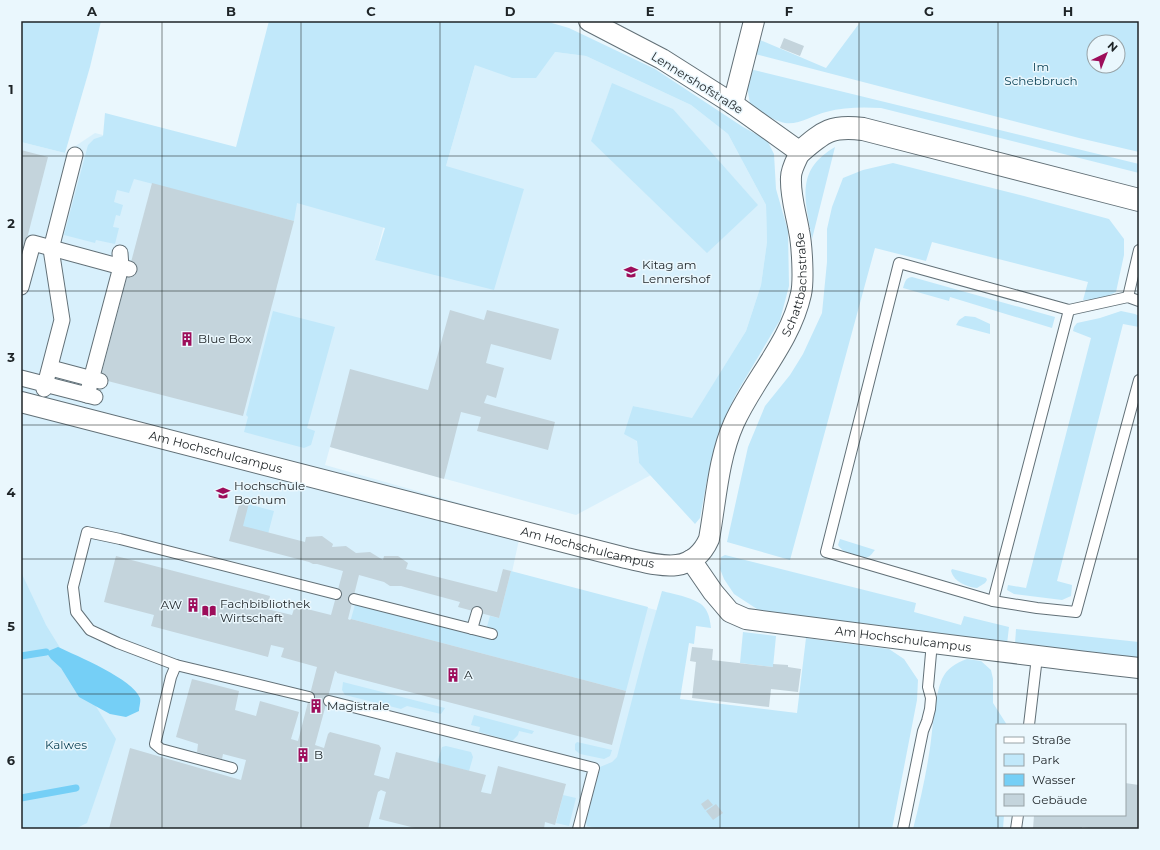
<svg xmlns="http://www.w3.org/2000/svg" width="1160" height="850" font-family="Montserrat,sans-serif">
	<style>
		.built { fill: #d8f0fc }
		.green { fill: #c1e8fa; fill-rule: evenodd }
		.water { fill: #75cff6 }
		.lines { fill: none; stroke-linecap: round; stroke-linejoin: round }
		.stream { stroke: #75cff6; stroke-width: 7 }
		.building { fill: #c4d4dc }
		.service-casing { stroke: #627077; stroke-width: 12 }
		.pedestrian-casing { stroke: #627077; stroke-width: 17 }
		.minor-casing { stroke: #627077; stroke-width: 22 }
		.tertiary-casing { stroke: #627077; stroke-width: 24 }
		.service { stroke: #fff; stroke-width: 10 }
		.pedestrian { stroke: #fff; stroke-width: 15 }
		.minor { stroke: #fff; stroke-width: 20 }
		.tertiary { stroke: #fff; stroke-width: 22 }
		.grid { fill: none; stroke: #1e2427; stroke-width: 1; stroke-opacity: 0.55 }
		.labels { text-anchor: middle; stroke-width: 3; stroke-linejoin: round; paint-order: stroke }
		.park-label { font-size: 12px; fill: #083f53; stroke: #eaf7fd }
		.street-label { font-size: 12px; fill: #1e2427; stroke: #eaf7fd }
		.poi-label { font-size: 12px; fill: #1e2427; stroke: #eaf7fd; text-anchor: start }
		.neatline { fill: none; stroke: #1e2427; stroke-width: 1.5 }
		.grid-label { font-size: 13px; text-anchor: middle; font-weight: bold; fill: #1e2427 }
	</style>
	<rect width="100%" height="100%" fill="#eaf7fd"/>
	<path class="built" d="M484,34L555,52L586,56L691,105L728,134L766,205L767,242L761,285L746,331L692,419L633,406L639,463L651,475L576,515L330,447L325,465L523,521L512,572L656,610L682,624L650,829H64L21,595V142L65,153L95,133L388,209L375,260L446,166Z"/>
	<g class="green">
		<path d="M21,21H101L90,67L65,153L21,142Z"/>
		<path d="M269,21H545L569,28L655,69L743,127L767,140L774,154L776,189L788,231L789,286L780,320L736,394L720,428L707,480L700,518L695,524L639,463L637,441L624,434L633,406L692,418L746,331L761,285L767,242L766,205L728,134L691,105L586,56L555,52L536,78H512L475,65L446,166L524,189L494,290L375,260L385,228L297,203L294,221L134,179L129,193L117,190L114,202L123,205L120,216L116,215L113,227L119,228L115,244L96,240L95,243L64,235L88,145L94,139L103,136L105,113L236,147Z"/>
		<path d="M861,21H1139V152L1079,138L755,54L760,40L826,68ZM1094,42H1118V66H1094Z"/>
		<path d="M750,69L1139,164V173L881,108C863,107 844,107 826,112C813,115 799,125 785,123C772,121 760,110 750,104L747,86Z"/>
		<path d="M612,83L673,109L758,205L707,253L591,141Z"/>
		<path d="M835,147L812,239C806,200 794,171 835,147Z"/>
		<path d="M893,163L1024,196L1109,219L1124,239V255L1116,292L1101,299L1083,300L1088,282L932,242L926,261L875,248L790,560L727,542L748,447L765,406L790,375L803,354L822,313L827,262V229L832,207L843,178L863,170Z"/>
		<path d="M912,277L1055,317L1052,328L950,297L949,301L903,288C905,282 905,278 912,277Z"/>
		<path d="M273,311L335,327L307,428L315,431L311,445L304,448L244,432L248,417L246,415Z"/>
		<path d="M1121,311L1135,314L1139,316V327L1123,324L1057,581L1072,585L1071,596L1062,600L1014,594L1007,590L1008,585L1026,588L1091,338L1073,331L1074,327L1077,323L1100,318Z"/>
		<path d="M965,316L975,317L990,324V334L956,325L959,320Z"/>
		<path d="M247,504L274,511L267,538L240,530Z"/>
		<path d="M840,539L875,550C873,552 871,556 868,557C859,561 843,553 838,545Z"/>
		<path d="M725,555L916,603L914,612L961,625L964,616L1009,627L1007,644L861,623L791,617L757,609L734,594L724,579L720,569L721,557Z"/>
		<path d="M952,569L986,578L987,580L985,583L977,588C967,587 954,582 951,571Z"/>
		<path d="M511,571L648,607L626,691L351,619L356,601L484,637L490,616L499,618Z"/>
		<path d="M21,572L46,625L116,739L87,823L75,829H21Z"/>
		<path d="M662,591C673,594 697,598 704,607C709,613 710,620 711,628L696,626L694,644L689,643L680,699L797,713L806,638L889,649L904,659L918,680L917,700L892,829H600L587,826L586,822L600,767L612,762L617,757L645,650Z"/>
		<path d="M1016,629L1139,642V658L1015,644Z"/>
		<path d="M743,632L776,636L773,667L740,663Z"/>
		<path d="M967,659L981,661L991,670L993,679V703L1007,725H997V815H1004L1003,829H913C920,802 926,775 930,748C933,728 934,698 942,679C947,668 956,663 967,659Z"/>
		<path d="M343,682L445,708L441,714L407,706L401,709L345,695L342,690Z"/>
		<path d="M474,715L534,731L532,734L519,731L518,735L512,741L479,732L480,727L471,725Z"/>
		<path d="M577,742L612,750L610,756L604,759L580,754L575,750V744Z"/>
		<path d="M446,746L471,752L473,757L469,771L437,763L442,747Z"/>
		<path d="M563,795L576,798L569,826L556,823Z"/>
	</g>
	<path class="water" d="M58,647C77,656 133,679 140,698C141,702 139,707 139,711L126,717L110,714L79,697L61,668L51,659L46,652Z"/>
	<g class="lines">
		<g class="stream">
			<path d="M21,656L46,652"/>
			<path d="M21,798L76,788"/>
		</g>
	</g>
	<g class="building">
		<path d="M784,38L804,46L800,56L780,48Z"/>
		<path d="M21,150L48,157L22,258H21Z"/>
		<path d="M152,183L294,221L243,416L100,379Z"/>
		<path d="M450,310L484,320L487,310L559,329L551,360L491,344L486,363L504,368L496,398L487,395L484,403L555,422L548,450L477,431L481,417L461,412L444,479L330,447L350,369L428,390Z"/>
		<path d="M240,501L249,503L243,526L305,542L306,537L322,536L333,544L332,547L346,546L356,553L370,552L383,560L384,556H398L408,563L406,569L497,592L503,569L511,571L499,618L458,607L460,602L401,586H390L384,582L359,575L348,619L350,620L351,619L626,691L612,745L337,673V672L335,671L315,745L324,748L328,734L330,732L379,745L381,748L374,775L389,779L396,752L486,775L481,792L491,794L498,766L566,784L555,825L545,822L544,829H419L379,819L386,792L381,790L378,792L368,829H109L130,748L241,780L246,760L223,754L222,759L197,752L198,744L176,737L192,679L239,691L235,710L256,716L260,701L299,712L291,739L298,741L317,667L281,657L284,648L271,645L268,657L151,626L154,615L104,602L116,556L270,596L267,609L292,615L295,606L331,615L343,571L317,564H313L309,562L229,541Z"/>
		<path d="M692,647L713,649L712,660L773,667V664L788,665V667L801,669L798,692L771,689L769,707L692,698L696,662L690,661Z"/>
		<path d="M1125,783L1139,785V829H1095L1082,827V829H1033L1034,815H1125Z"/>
		<path d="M708,799L713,805L705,810L701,804Z"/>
		<path d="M716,804L723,813L713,820L706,811Z"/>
	</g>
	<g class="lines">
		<defs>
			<g id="service">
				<path d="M1128,297L1139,250"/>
				<path d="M1139,301L1128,297L1069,310L899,263L826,552L993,601L1037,608L1076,612L1139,380"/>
				<path d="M354,599L492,634"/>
				<path d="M993,601L1069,310"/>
				<path d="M472,629L477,612"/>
				<path d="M176,665L171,677L155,744L161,749L232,768"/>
				<path d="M309,697L176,665L118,643L90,630L76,612L73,587L87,532L120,539L336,594"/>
				<path d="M329,701L594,768L578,829"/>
				<path d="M1029,725L1037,657"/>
				<path d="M903,829L923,731L927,721L930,709L931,698L928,687L932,642"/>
				<path d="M1016,829L1018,815"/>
			</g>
			<g id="pedestrian">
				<path d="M21,287L33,243L129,269"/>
				<path d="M51,368L100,381"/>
				<path d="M21,378L95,397"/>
				<path d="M44,389L62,320L51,249L75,155"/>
				<path d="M87,395L121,267L120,253"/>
			</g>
			<g id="minor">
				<path d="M733,104L754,21"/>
				<path id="s1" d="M21,402L626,558C658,565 692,577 709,539C716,501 718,459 734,423C754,379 790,343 801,294C804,281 802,245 799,231C796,213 790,196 791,177C791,169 797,159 800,152L733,104L662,59L589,21"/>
				<path id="s2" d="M691,560L713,592L730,612L746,619C877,636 1008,653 1139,668"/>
			</g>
			<path id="tertiary" d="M800,152C824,131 832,125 863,129L1139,200"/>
		</defs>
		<use href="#service" class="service-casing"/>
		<use href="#pedestrian" class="pedestrian-casing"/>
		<use href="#minor" class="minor-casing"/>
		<use href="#tertiary" class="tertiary-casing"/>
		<use href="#service" class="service"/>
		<use href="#pedestrian" class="pedestrian"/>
		<use href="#minor" class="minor"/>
		<use href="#tertiary" class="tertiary"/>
	</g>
	<path class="grid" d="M162,21V829M301,21V829M440,21V829M580,21V829M720,21V829M859,21V829M998,21V725M21,156H1139M21,291H1139M21,425H1139M21,559H1139M21,694H1139M998,815V829"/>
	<defs>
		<symbol id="school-bare" viewBox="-9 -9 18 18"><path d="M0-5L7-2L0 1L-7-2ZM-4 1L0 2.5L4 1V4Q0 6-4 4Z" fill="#9d0d5a" stroke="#eaf7fd" stroke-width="2.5" paint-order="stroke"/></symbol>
		<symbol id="building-bare" viewBox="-9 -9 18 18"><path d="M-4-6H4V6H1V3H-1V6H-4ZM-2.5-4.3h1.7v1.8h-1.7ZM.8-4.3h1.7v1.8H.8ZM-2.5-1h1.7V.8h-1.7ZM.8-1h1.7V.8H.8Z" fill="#9d0d5a" stroke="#eaf7fd" stroke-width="2.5" paint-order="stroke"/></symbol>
		<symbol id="university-bare" viewBox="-9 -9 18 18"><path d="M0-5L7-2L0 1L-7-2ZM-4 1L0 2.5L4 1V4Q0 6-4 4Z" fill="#9d0d5a" stroke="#eaf7fd" stroke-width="2.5" paint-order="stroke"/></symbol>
		<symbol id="library-bare" viewBox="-9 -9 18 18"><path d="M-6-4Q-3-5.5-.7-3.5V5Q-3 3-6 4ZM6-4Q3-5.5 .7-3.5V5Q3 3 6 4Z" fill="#9d0d5a" stroke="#eaf7fd" stroke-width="2.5" paint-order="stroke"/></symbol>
	</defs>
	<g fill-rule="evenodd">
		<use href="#school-bare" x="621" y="262" width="20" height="20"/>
		<use href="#building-bare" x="177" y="329" width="20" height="20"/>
		<use href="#university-bare" x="213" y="483" width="20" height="20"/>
		<use href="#building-bare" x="183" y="595" width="20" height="20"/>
		<use href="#library-bare" x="199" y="601" width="20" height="20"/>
		<use href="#building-bare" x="443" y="665" width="20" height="20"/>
		<use href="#building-bare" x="306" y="696" width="20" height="20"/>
		<use href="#building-bare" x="293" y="745" width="20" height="20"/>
	</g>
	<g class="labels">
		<g class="park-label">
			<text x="1041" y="71">Im<tspan x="1041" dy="14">Schebbruch</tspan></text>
			<text x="66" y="749">Kalwes</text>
		</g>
		<g class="street-label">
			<text transform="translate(697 83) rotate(32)" y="4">Lennershofstraße</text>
			<text dy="4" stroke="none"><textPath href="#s1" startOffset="993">Schattbachstraße</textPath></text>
			<text dy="4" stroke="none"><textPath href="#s1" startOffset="201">Am Hochschulcampus</textPath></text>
			<text dy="4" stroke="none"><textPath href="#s1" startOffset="585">Am Hochschulcampus</textPath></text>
			<text dy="4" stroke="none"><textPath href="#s2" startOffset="241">Am Hochschulcampus</textPath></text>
		</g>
		<g class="poi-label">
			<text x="642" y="269">Kitag am<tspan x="642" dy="14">Lennershof</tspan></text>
			<text x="198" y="343">Blue Box</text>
			<text x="234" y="490">Hochschule<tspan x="234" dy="14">Bochum</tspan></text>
			<text x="220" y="608">Fachbibliothek<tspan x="220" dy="14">Wirtschaft</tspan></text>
			<text x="182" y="609" text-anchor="end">AW</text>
			<text x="464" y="679">A</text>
			<text x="327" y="710">Magistrale</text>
			<text x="314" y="759">B</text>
		</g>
	</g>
	<rect width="1160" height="850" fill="none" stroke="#eaf7fd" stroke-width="44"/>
	<rect x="996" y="724" width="130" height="92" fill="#eaf7fd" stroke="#98a3a7"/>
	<rect x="1004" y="737" width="20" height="6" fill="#ffffff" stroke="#98a3a7"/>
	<text x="1032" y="744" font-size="12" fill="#1e2427">Straße</text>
	<rect x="1004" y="754" width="20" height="12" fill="#c1e8fa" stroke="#98a3a7"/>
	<text x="1032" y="764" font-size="12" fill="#1e2427">Park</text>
	<rect x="1004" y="774" width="20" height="12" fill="#75cff6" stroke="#98a3a7"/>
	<text x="1032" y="784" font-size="12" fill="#1e2427">Wasser</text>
	<rect x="1004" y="794" width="20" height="12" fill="#c4d4dc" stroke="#98a3a7"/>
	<text x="1032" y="804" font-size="12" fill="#1e2427">Gebäude</text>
	<g transform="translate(1106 54) rotate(43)"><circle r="19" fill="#eaf7fd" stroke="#98a3a7"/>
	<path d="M0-3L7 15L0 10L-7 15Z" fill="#9d0d5a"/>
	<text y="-6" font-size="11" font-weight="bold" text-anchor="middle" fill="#1e2427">N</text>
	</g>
	<rect x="22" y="22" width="1116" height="806" class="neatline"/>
	<g class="grid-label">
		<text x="92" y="16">A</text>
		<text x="231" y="16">B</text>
		<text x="371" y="16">C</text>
		<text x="510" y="16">D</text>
		<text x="650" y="16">E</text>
		<text x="789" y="16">F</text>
		<text x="929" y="16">G</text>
		<text x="1068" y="16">H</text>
		<text x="11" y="94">1</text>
		<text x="11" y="228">2</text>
		<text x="11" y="362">3</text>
		<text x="11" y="497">4</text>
		<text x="11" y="631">5</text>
		<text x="11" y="765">6</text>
	</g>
</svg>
